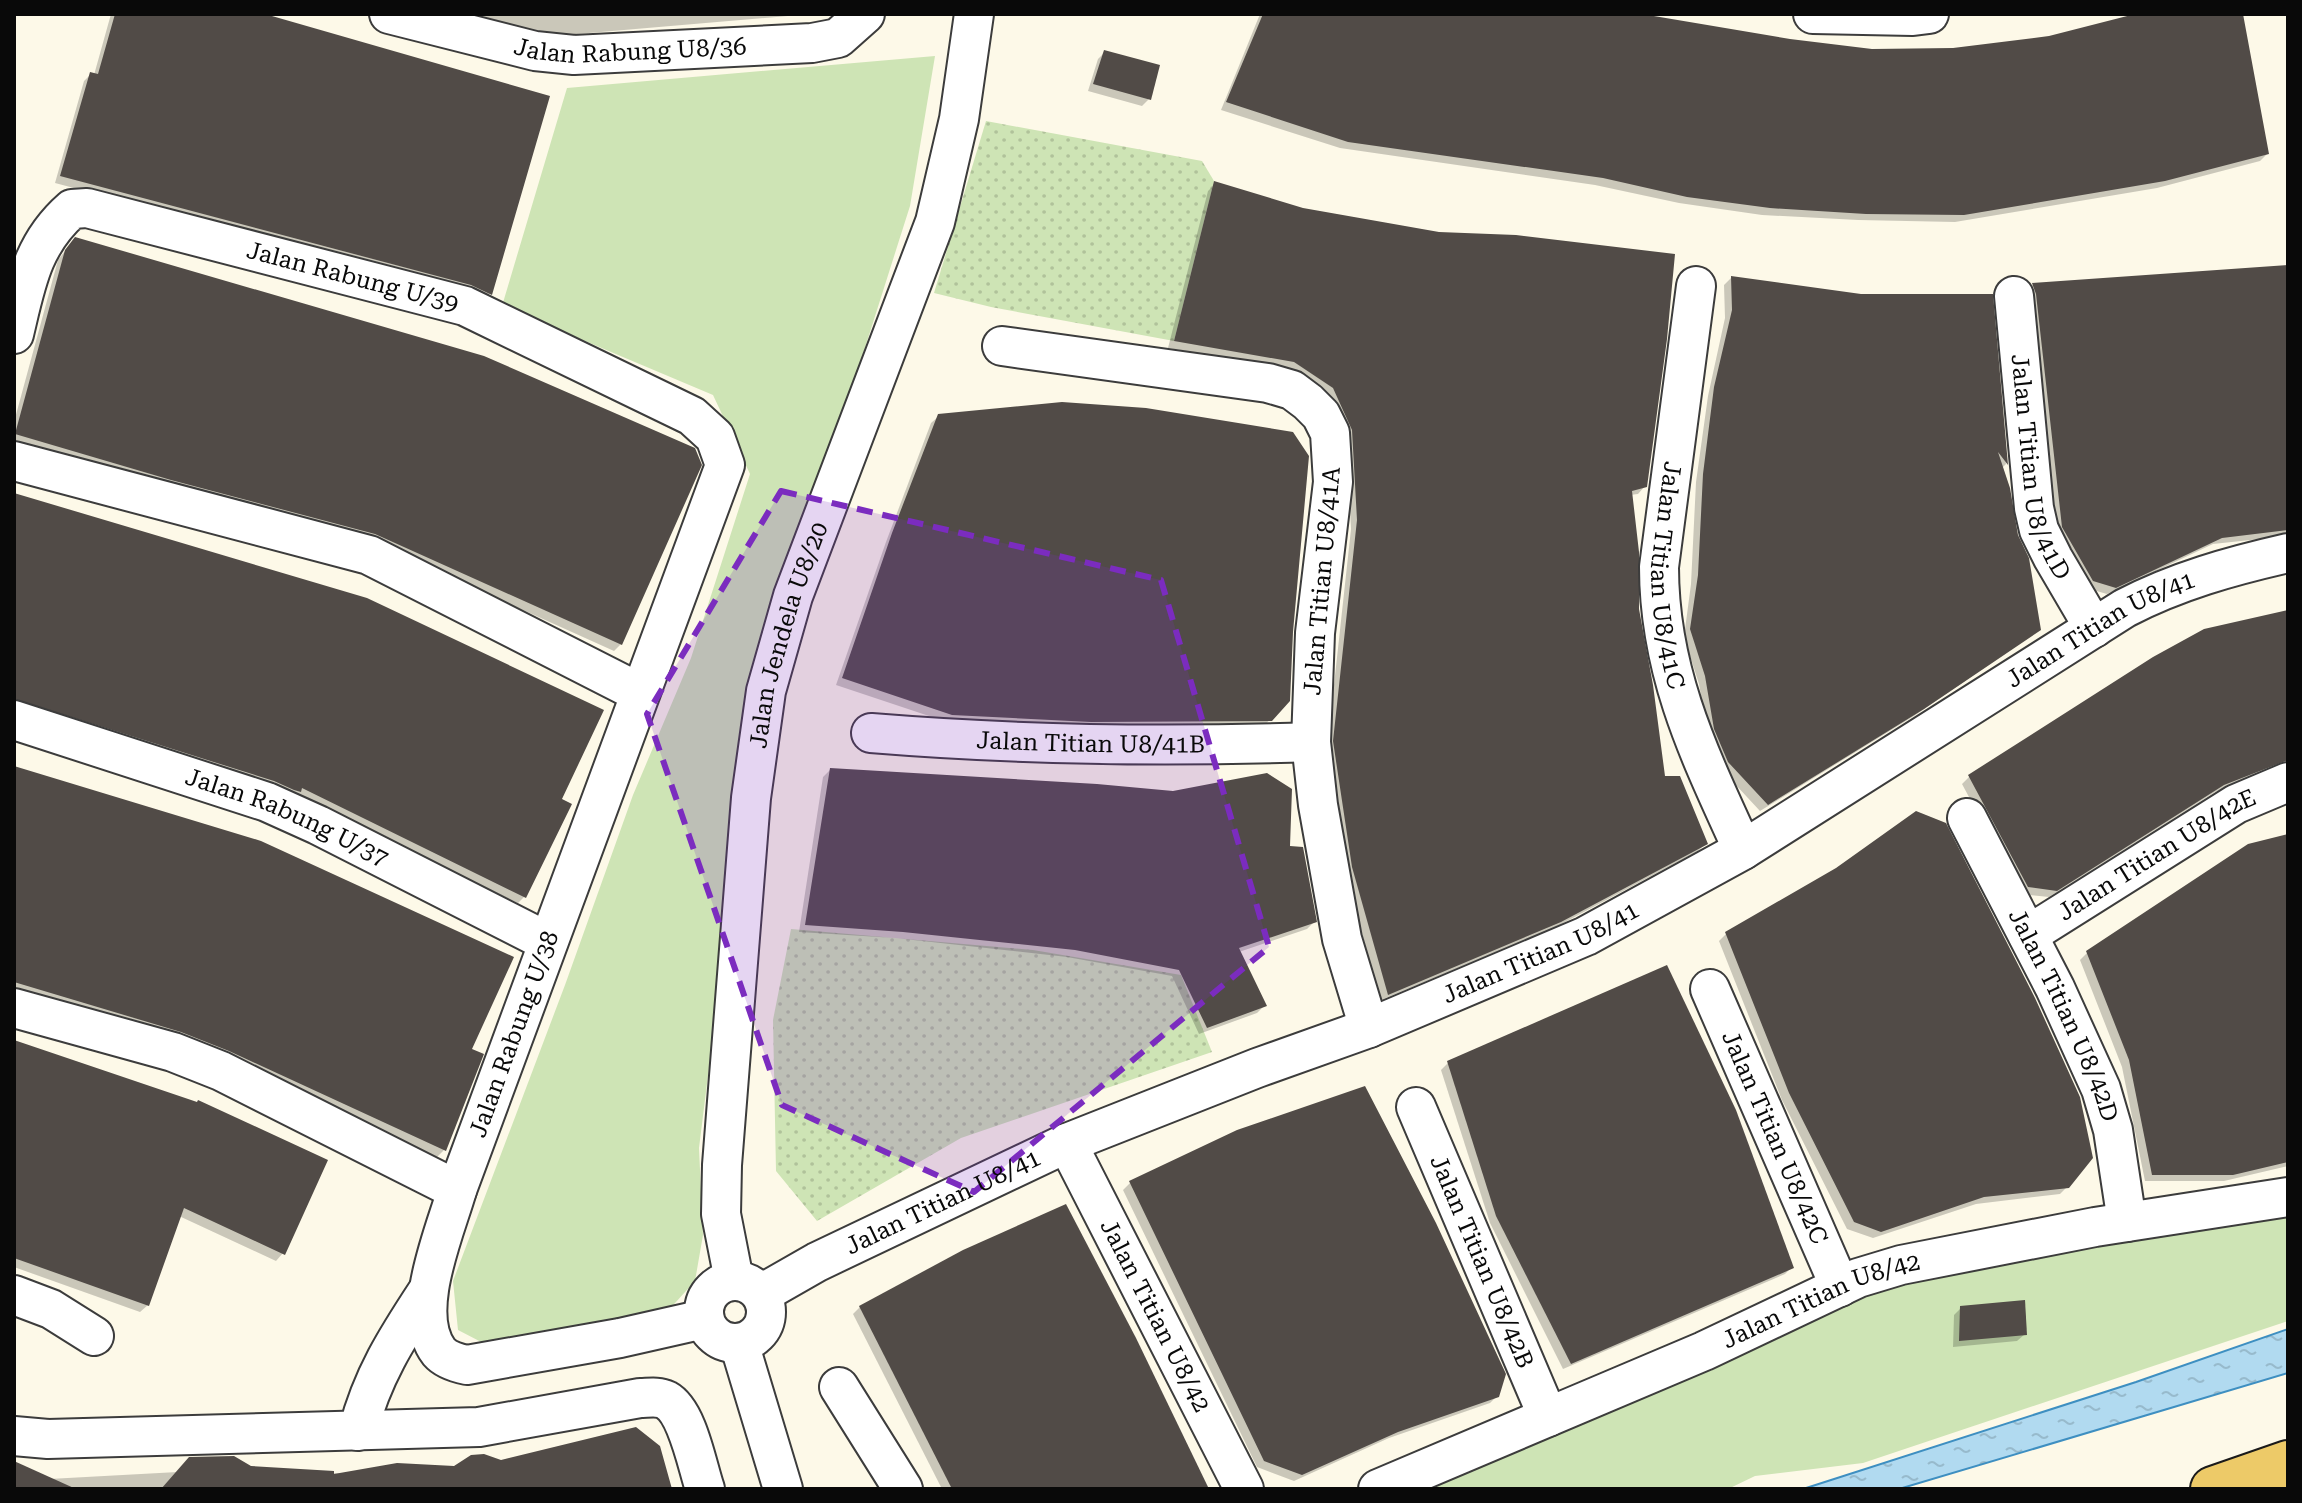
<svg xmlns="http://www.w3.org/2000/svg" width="2302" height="1503" font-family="'Roboto Serif',serif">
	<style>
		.grass { fill: url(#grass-dots) }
		.park { fill: #cee4b5 }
		.water { fill: url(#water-ripples); stroke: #3e8fc1; stroke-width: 2 }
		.shadow { fill: #0003 }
		.building { fill: #514b47 }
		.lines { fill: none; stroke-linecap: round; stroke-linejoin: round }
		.minor-casing { stroke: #3c3c3c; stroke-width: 42 }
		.major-casing { stroke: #1a1a1a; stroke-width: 48 }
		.minor { stroke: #fff; stroke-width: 38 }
		.major { stroke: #edca68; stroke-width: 44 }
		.marked { fill: #7b2cbf; fill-opacity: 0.2; stroke: #7b2cbf; stroke-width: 6; stroke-dasharray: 16 10; stroke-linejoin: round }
		.labels { text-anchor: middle; stroke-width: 8; stroke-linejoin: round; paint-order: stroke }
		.street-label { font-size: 24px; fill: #090909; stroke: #fff }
	</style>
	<defs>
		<pattern id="grass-dots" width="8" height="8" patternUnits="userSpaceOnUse" patternTransform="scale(2)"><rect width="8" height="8" fill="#cee4b5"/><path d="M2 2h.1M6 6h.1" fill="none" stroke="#b0c29a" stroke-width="1.8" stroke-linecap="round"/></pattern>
		<pattern id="water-ripples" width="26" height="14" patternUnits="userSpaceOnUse" patternTransform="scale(2)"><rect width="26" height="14" fill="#b1daf0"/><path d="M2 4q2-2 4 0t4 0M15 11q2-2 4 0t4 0" fill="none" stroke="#97bacc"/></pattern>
	</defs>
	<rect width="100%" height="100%" fill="#fdf9e8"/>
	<g class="grass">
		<path d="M986,121L1202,161L1214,181L1174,341L991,307L934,293Z"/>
		<path d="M791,929L1033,950L1181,975L1212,1052L961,1138L817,1221L776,1171L773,1020Z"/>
	</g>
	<g class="park">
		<path d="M935,56L910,206L843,417L767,636L739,733L736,850L699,1148L703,1235L695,1281L666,1313L487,1345L458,1330L453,1281L565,985L633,795L691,658L750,474L713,395L502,306L567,88Z"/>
		<path d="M2288,1210V1321L1863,1463L1755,1476L1728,1489H1409L1869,1291L1955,1265Z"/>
	</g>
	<path class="water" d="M2288,1329V1373L1899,1489H1803L2136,1382Z"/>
	<g class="shadow">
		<path d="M111,14H258L490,293L483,300L463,291L55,183L84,81L91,74L94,75Z"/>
		<path d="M473,14H811L554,36Z"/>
		<path d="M1260,14H1630L1790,41L1872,51L1953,50L2049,38L2139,14H2241L2267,154L2260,161L2157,188L1955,222L1858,220L1762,215L1679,203L1595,185L1340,148L1221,110Z"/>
		<path d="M1105,52L1149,99L1142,106L1088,91L1098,59Z"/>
		<path d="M1215,184L1645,486L1638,494L1630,495L1637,609L1663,778L1705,844L1698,851L1552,929L1381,1000L1345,875L1327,749L1351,529L1346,438L1327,395L1287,368L1168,348L1208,191Z"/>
		<path d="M69,246L621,644L614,651L367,540L14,443V422L58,260Z"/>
		<path d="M2288,267V536L2213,544L2107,594L2086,588L2056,534L2026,292L2032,285Z"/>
		<path d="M1731,278L1861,296H1991L2006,464L2002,468L2039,630L1914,716L1760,811L1721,769L1708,737L1699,684L1684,637L1691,584L1696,482L1708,396L1725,318L1724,285Z"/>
		<path d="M939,416L1291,630L1288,700L1263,727L1137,729L944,721L836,685L886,542L931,423Z"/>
		<path d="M14,495L560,800L525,896L518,903L295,795L14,706Z"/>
		<path d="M2288,612V769L2271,768L2215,792L2049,897L2021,894L1962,784L1969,777Z"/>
		<path d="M14,768L470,1050L444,1150L437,1157L222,1057L173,1038L14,989Z"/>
		<path d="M830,770L1314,922L1307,929L1239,952L1264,1006L1257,1013L1199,1034L1172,976L1067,957L895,938L799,932L823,777Z"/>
		<path d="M2288,836V1166L2224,1181H2145L2122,1067L2080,960L2088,952Z"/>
		<path d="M1726,934L2068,1186L2060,1194L1976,1204L1873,1238L1847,1229L1782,1100L1719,941Z"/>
		<path d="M14,1042L283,1253L276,1261L179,1216L148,1305L140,1312L14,1267Z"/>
		<path d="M1448,1063L1792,1267L1785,1274L1563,1369L1490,1223L1441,1070Z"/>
		<path d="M1130,1183L1497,1396L1490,1403L1389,1438L1294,1481L1257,1467L1123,1190Z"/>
		<path d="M860,1307L1207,1489H942L853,1314Z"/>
		<path d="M1961,1308L2025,1334L2017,1341L1953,1347L1954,1315Z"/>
		<path d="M501,1462L670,1489H14V1463L49,1479L251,1468L347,1474L454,1468Z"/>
	</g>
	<g class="building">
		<path d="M115,14H265L550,96L492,295L471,285L60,176L90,72L98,74Z"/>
		<path d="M1263,14H1642L1790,39L1872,49L1953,48L2049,36L2135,14H2243L2269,154L2165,181L1964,215L1866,214L1770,208L1687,197L1603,178L1348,142L1226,102Z"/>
		<path d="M1104,50L1160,65L1151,100L1093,84Z"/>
		<path d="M1214,181L1303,208L1439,232L1516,235L1675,254L1667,339L1647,487L1632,491L1639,552V609L1653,685L1665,776H1680L1708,844L1561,922L1388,995L1352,867L1333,741L1357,520L1352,430L1333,388L1294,362L1174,341Z"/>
		<path d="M75,237L484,356L695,448L702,465L622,645L375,534L171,480L15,434L65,250Z"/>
		<path d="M2288,265V530L2222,538L2116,588L2093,581L2062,527L2036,294L2032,283Z"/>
		<path d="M1731,276L1861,294H1993L2008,465L1998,452L2010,488L2018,535L2029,558L2041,630L1924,709L1768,805L1728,762L1714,729L1705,676L1690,629L1698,575L1703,474L1714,387L1732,310Z"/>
		<path d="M1062,402L1146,408L1293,432L1309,456L1293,632L1290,701L1272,721L1091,722L952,715L842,678L892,533L938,414Z"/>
		<path d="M14,493L367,598L604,710L562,799L572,804L526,898L302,788L301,792L294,790L274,781L14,699Z"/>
		<path d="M2288,610V760L2224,785L2057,891L2028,887L1968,775L2153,657L2204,629Z"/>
		<path d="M14,766L261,841L514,957L472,1049L484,1054L446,1151L229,1051L181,1032L14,982Z"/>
		<path d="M830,768L1097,784L1173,791L1267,773L1292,789L1290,846L1303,847L1317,922L1239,948L1267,1006L1207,1028L1179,970L1075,950L903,932L805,925Z"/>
		<path d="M1916,811L1946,823L2035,998L2080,1097L2093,1158L2069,1188L1984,1197L1881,1232L1854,1222L1789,1093L1725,932L1836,868Z"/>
		<path d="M2288,834V1162L2233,1175H2152L2129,1060L2086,951L2248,844Z"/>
		<path d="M1667,965L1736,1110L1794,1268L1571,1364L1496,1216L1447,1061Z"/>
		<path d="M14,1040L197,1102L198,1100L328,1160L285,1255L184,1208L149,1306L14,1258Z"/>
		<path d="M1365,1086L1436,1223L1506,1374L1499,1397L1398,1432L1302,1475L1264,1461L1129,1181L1237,1130Z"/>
		<path d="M1066,1204L1136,1338L1209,1489H952L859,1306L963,1250Z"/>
		<path d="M2025,1300L2027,1335L1959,1341L1960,1306Z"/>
		<path d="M636,1427L660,1446L672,1489H161L189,1457L234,1456L251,1466L334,1471V1474L397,1463L454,1466L471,1455L484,1454L501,1460Z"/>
		<path d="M14,1461L76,1489H14Z"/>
	</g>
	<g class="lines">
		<defs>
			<g id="minor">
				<path id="s1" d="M389,14L535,51L574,55L812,43L838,38L865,14"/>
				<path d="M1813,14L1913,16L1929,14"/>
				<path id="s2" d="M1696,286L1659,567C1659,673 1700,756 1743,850"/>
				<path id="s3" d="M2014,296L2034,508L2039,530L2053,558L2094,628"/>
				<path id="s4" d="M14,334C26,284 32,244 72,209L87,208L465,306L692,416L715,437L725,465L457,1190C445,1232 409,1313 439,1352C446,1360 457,1363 467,1365L620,1338L704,1319"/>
				<path d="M1002,346L1268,383L1292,390L1308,402L1321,415L1330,433L1333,482L1315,633L1311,742L1318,805L1342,939L1369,1028"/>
				<path d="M14,461L369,555L640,693"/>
				<path id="s5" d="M14,720L267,802L318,825L548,942"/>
				<path id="s6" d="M871,733C1018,745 1163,747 1311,742"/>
				<path id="s7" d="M1967,818L2055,988L2101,1089L2113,1130L2127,1222"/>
				<path id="s8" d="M2028,935L2236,804L2288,782"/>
				<path id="s9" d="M1710,989L1840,1287"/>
				<path d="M14,1008L173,1052L221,1071L457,1190"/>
				<path id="s10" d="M1416,1107L1548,1417"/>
				<path id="s11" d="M1067,1143L1244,1489"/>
				<path id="s12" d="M734,1280L721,1214L722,1165L751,798L766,691L793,596L935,222L959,119L974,14"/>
				<circle cx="735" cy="1312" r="31"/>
				<path id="s13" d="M761,1294L817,1262L1067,1143L1257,1068L1369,1028L1586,936L1743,850L2125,608C2177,581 2231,566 2288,553"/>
				<path d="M14,1295L51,1309L94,1336"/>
				<path d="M739,1343L783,1489"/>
				<path d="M839,1387L903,1489"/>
				<path d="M358,1431C372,1377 396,1339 427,1292"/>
				<path d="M14,1436L48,1439L479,1427L640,1398C648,1398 658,1396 666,1400C688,1412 697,1466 705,1489"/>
				<path id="s14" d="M1378,1489L1704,1351L1858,1278L1901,1265L2095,1227L2288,1197"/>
			</g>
			<path id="major" d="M2213,1489L2288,1463"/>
		</defs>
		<use href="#minor" class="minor-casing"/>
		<use href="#major" class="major-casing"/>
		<use href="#minor" class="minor"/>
		<use href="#major" class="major"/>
	</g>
	<path class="marked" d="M781,491L1161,580L1269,947L974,1192L782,1105L647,714Z"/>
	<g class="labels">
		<g class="street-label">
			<text dy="8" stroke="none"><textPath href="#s1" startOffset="246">Jalan Rabung U8/36</textPath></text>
			<text dy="8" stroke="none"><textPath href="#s4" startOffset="430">Jalan Rabung U/39</textPath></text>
			<text dy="8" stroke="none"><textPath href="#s3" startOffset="174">Jalan Titian U8/41D</textPath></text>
			<text dy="8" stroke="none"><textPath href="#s2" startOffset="292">Jalan Titian U8/41C</textPath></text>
			<text transform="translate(1322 581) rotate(-85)" y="8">Jalan Titian U8/41A</text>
			<text dy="8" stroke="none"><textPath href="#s13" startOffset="1500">Jalan Titian U8/41</textPath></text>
			<text dy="8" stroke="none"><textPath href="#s12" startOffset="652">Jalan Jendela U8/20</textPath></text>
			<text dy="8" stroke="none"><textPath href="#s6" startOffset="220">Jalan Titian U8/41B</textPath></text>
			<text dy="8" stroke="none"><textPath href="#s5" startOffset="290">Jalan Rabung U/37</textPath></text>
			<text dy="8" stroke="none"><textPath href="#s8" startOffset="152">Jalan Titian U8/42E</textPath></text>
			<text dy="8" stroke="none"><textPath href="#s13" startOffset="852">Jalan Titian U8/41</textPath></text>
			<text dy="8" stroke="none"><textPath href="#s7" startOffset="220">Jalan Titian U8/42D</textPath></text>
			<text transform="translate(514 1034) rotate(-70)" y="8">Jalan Rabung U/38</text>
			<text dy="8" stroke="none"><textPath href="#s9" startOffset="162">Jalan Titian U8/42C</textPath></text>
			<text dy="8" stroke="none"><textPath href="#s13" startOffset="204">Jalan Titian U8/41</textPath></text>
			<text dy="8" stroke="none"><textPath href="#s10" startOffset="168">Jalan Titian U8/42B</textPath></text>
			<text dy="8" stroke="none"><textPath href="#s14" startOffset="482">Jalan Titian U8/42</textPath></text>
			<text dy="8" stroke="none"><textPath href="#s11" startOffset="194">Jalan Titian U8/42</textPath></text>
		</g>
	</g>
	<rect width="2302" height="1503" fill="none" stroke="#090909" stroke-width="32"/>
</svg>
